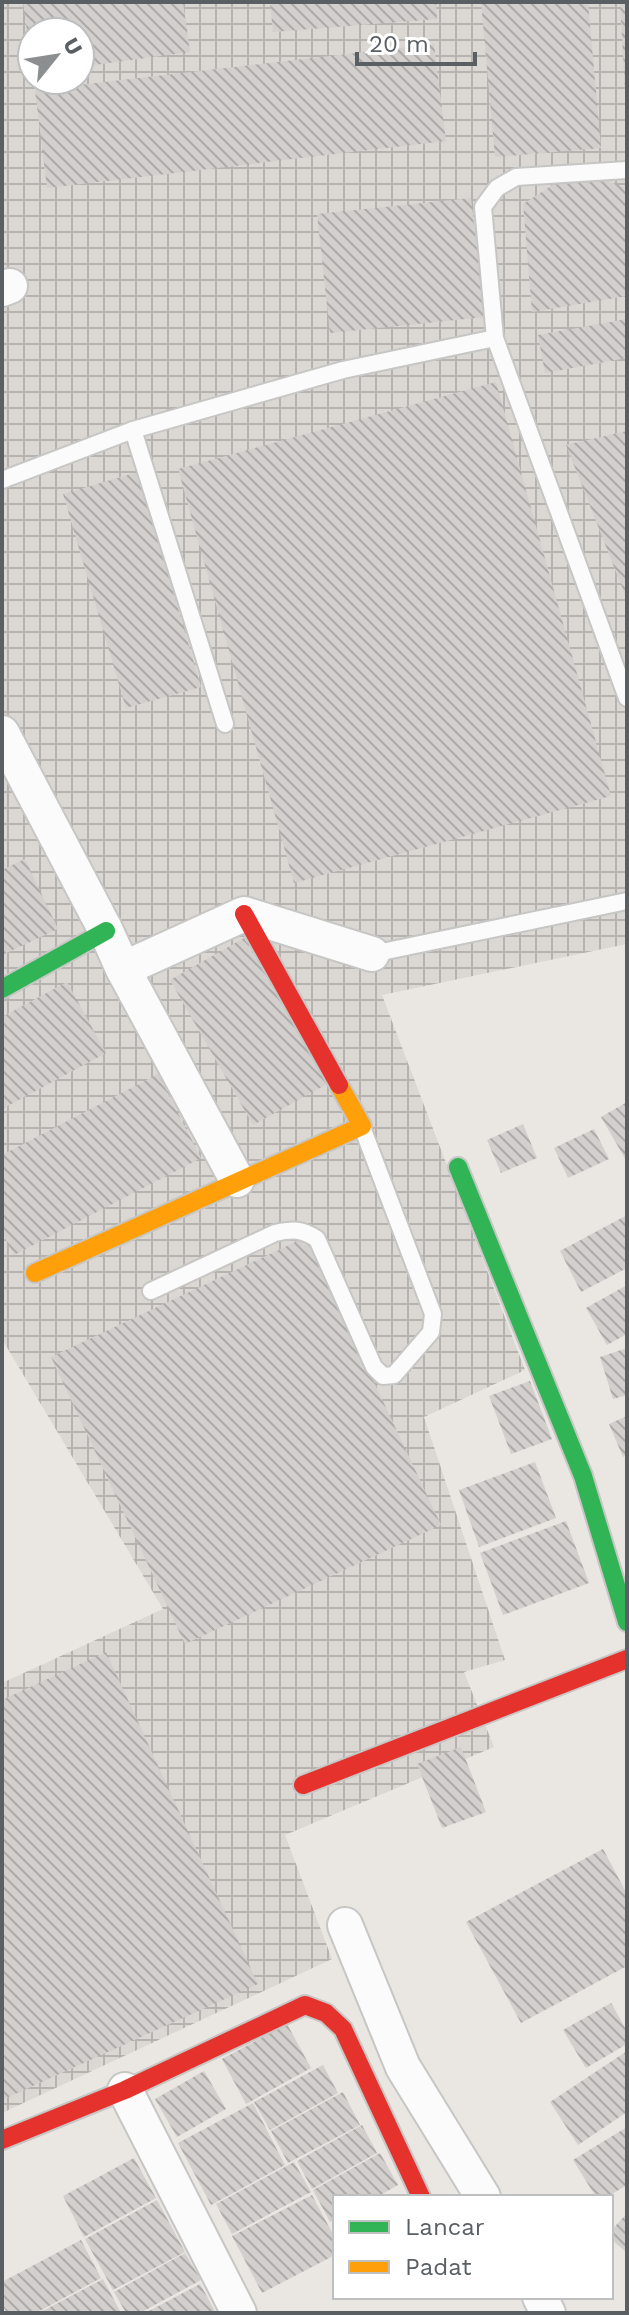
<svg xmlns="http://www.w3.org/2000/svg" width="629" height="2315" font-family="'Work Sans',sans-serif">
	<style>
		.industrial { fill: url(#industrial-grid); fill-rule: evenodd }
		.building { fill: url(#building-back-hatch) }
		.lines { fill: none; stroke-linecap: round; stroke-linejoin: round }
		.lane-casing { stroke: #c6c6c5; stroke-width: 20 }
		.street-casing { stroke: #c6c6c5; stroke-width: 38 }
		.fast-casing { stroke: #c6c6c5; stroke-width: 22 }
		.slow-casing { stroke: #c6c6c5; stroke-width: 22 }
		.jam-casing { stroke: #c6c6c5; stroke-width: 22 }
		.lane { stroke: #fcfbfb; stroke-width: 16 }
		.street { stroke: #fcfbfb; stroke-width: 34 }
		.fast { stroke: #30b455; stroke-width: 18 }
		.slow { stroke: #ff9f0a; stroke-width: 18 }
		.jam { stroke: #e5322d; stroke-width: 18 }
	</style>
	<defs>
		<pattern id="industrial-grid" width="8" height="8" patternUnits="userSpaceOnUse" patternTransform="scale(2)"><rect width="8" height="8" fill="#dbd8d3"/><path d="M0 4h8M4 0v8" fill="none" stroke="#b5b2af"/></pattern>
		<pattern id="building-back-hatch" width="6" height="6" patternUnits="userSpaceOnUse" patternTransform="scale(2)"><rect width="6" height="6" fill="#d2cfcd"/><path d="M-1 5l2 2M0 0l6 6M5-1l2 2" fill="none" stroke="#adabaa"/></pattern>
	</defs>
	<rect width="100%" height="100%" fill="#eae7e2"/>
	<path class="industrial" d="M2,2H627V944L382,995L525,1370L424,1417L505,1660L464,1672L494,1747L285,1835L332,1959L2,2113V1683L163,1609L2,1339ZM32,32H80V80H32Z"/>
	<g class="building">
		<path d="M23,2H183L190,52L80,67V32H32L30,54Z"/>
		<path d="M270,2H436L437,19L273,32Z"/>
		<path d="M481,2H588L601,148L495,157Z"/>
		<path d="M620,2H627V90H625Z"/>
		<path d="M434,44L446,141L47,188L35,90Z"/>
		<path d="M605,180L623,187L627,197V296L532,312L523,204L559,181Z"/>
		<path d="M471,198L485,317L330,333L317,214Z"/>
		<path d="M627,319V358L545,373L538,335Z"/>
		<path d="M496,382L611,796L294,883L178,469Z"/>
		<path d="M627,431V600L566,445Z"/>
		<path d="M138,472L201,687L126,708L63,494Z"/>
		<path d="M25,859L58,929L2,955V870Z"/>
		<path d="M244,938L327,1084L253,1125L170,980Z"/>
		<path d="M67,982L106,1053L2,1109V1017Z"/>
		<path d="M158,1074L201,1158L14,1255L2,1233V1155Z"/>
		<path d="M627,1102V1162L601,1117Z"/>
		<path d="M523,1124L537,1158L501,1173L487,1140Z"/>
		<path d="M594,1129L609,1159L568,1178L554,1148Z"/>
		<path d="M627,1215V1268L581,1292L560,1251Z"/>
		<path d="M306,1237L441,1525L185,1644L51,1357Z"/>
		<path d="M627,1285V1334L607,1345L586,1308Z"/>
		<path d="M627,1348V1395L613,1399L600,1357Z"/>
		<path d="M530,1381L552,1439L511,1454L489,1396Z"/>
		<path d="M627,1416V1455L623,1457L609,1424Z"/>
		<path d="M535,1462L556,1518L479,1547L459,1490Z"/>
		<path d="M566,1521L589,1583L503,1615L480,1553Z"/>
		<path d="M106,1652L258,1984L2,2100V1700Z"/>
		<path d="M461,1747L486,1812L442,1828L417,1764Z"/>
		<path d="M603,1849L627,1894V1966L521,2023L466,1922Z"/>
		<path d="M611,2003L627,2031V2044L586,2068L563,2030Z"/>
		<path d="M287,2024L311,2068L246,2104L222,2059Z"/>
		<path d="M627,2051V2112L578,2145L550,2102Z"/>
		<path d="M323,2065L338,2093L270,2130L254,2102Z"/>
		<path d="M204,2071L226,2109L177,2137L155,2099Z"/>
		<path d="M343,2092L360,2125L288,2163L271,2131Z"/>
		<path d="M253,2103L285,2165L211,2205L178,2143Z"/>
		<path d="M362,2125L377,2153L312,2189L297,2161Z"/>
		<path d="M627,2127V2185L607,2197H596L573,2160Z"/>
		<path d="M380,2153L398,2185L377,2197H335V2219L330,2222L313,2190Z"/>
		<path d="M134,2158L156,2198L84,2237L63,2196Z"/>
		<path d="M294,2162L311,2192L232,2234L216,2204Z"/>
		<path d="M312,2195L335,2238V2255L262,2293L232,2236Z"/>
		<path d="M157,2200L185,2252L113,2290L85,2239Z"/>
		<path d="M627,2213V2253L611,2239V2231Z"/>
		<path d="M81,2240L101,2278L36,2313H7L2,2305V2282Z"/>
		<path d="M185,2253L201,2280L140,2313H126L114,2292Z"/>
		<path d="M103,2279L121,2313H39Z"/>
		<path d="M200,2284L216,2313H145Z"/>
	</g>
	<g class="lines">
		<defs>
			<g id="lane">
				<path d="M627,170L516,177L497,188L483,207L495,338L627,698"/>
				<path d="M133,430L225,724"/>
				<path d="M2,480L133,430L343,370L495,338"/>
				<path d="M372,954L627,901"/>
				<path d="M151,1291L275,1233C293,1229 302,1229 317,1239L374,1367L383,1376L394,1375L431,1332L433,1314L362,1127"/>
			</g>
			<g id="street">
				<path d="M2,289L10,286"/>
				<path d="M2,733L106,931L123,969L244,914L372,954"/>
				<path d="M123,969L237,1180"/>
				<path d="M345,1925L403,2067L483,2197"/>
				<path d="M125,2090L239,2313"/>
				<path d="M540,2297L548,2313"/>
			</g>
			<g id="fast">
				<path d="M2,989L106,931"/>
				<path d="M458,1167L583,1476L627,1622"/>
			</g>
			<path id="slow" d="M35,1273L362,1126L339,1085"/>
			<g id="jam">
				<path d="M244,914L339,1085"/>
				<path d="M303,1785L627,1659"/>
				<path d="M2,2140L125,2090L305,2005L326,2013L343,2029L421,2197"/>
			</g>
		</defs>
		<use href="#lane" class="lane-casing"/>
		<use href="#street" class="street-casing"/>
		<use href="#fast" class="fast-casing"/>
		<use href="#slow" class="slow-casing"/>
		<use href="#jam" class="jam-casing"/>
		<use href="#lane" class="lane"/>
		<use href="#street" class="street"/>
		<use href="#fast" class="fast"/>
		<use href="#slow" class="slow"/>
		<use href="#jam" class="jam"/>
	</g>
	<rect width="629" height="2315" fill="none" stroke="#595f63" stroke-width="8"/>
	<rect x="333" y="2195" width="280" height="104" fill="#ffffff" stroke="#bdbfc1" stroke-width="2"/>
	<rect x="349" y="2221" width="40" height="12" fill="#30b455" stroke="#bdbfc1" stroke-width="2"/>
	<text x="405" y="2235" font-size="24" fill="#595f63">Lancar</text>
	<rect x="349" y="2261" width="40" height="12" fill="#ff9f0a" stroke="#bdbfc1" stroke-width="2"/>
	<text x="405" y="2275" font-size="24" fill="#595f63">Padat</text>
	<g transform="translate(56 56) rotate(60)"><circle r="38" fill="#ffffff" stroke="#bdbfc1" stroke-width="2"/>
	<path d="M0-6L14 30L0 20L-14 30Z" fill="#8c8f8f"/>
	<text y="-12" font-size="22" font-weight="bold" text-anchor="middle" fill="#595f63">U</text>
	</g>
	<path d="M357 52v12h118v-12" fill="none" stroke="#595f63" stroke-width="4"/>
	<text x="369" y="52" font-size="24" fill="#595f63" stroke="#ffffff" stroke-width="6" paint-order="stroke">20 m</text>
</svg>
